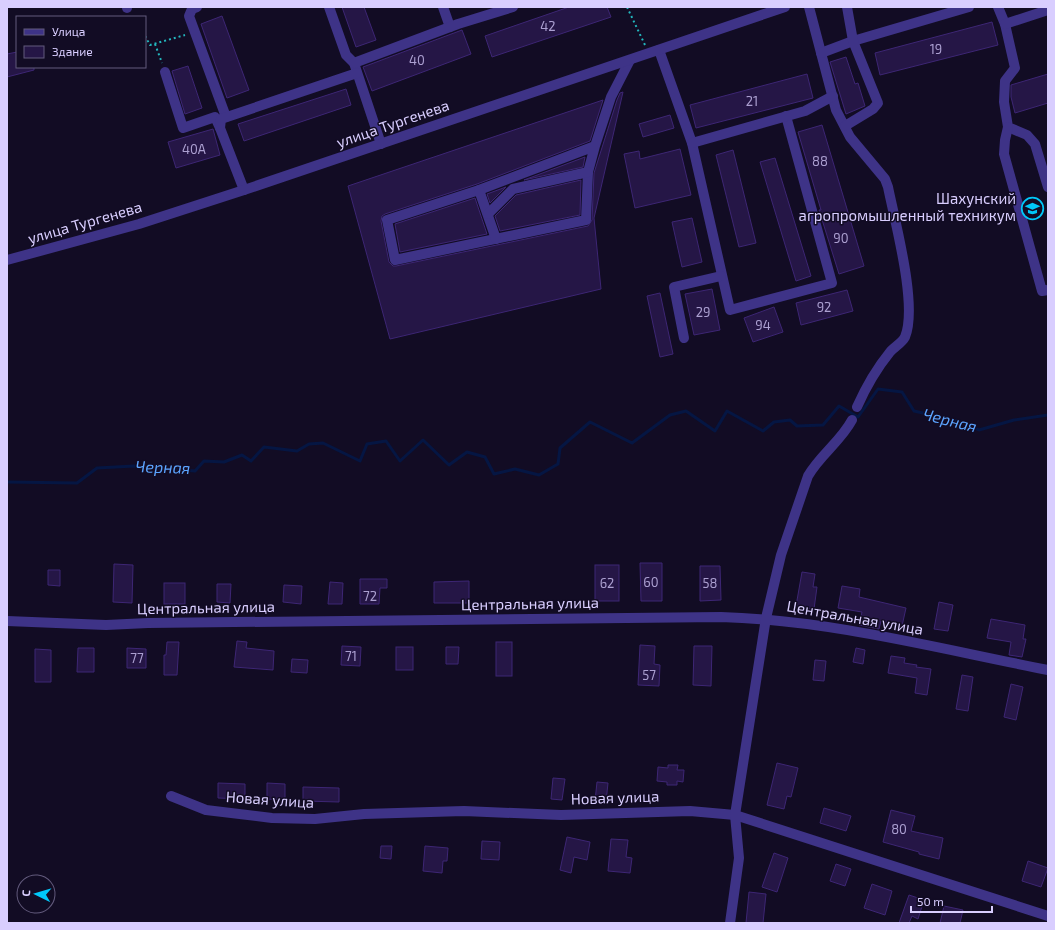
<svg xmlns="http://www.w3.org/2000/svg" width="1055" height="930" font-family="'Exo 2',sans-serif">
	<style>
		.lines { fill: none; stroke-linecap: round; stroke-linejoin: round }
		.stream { stroke: #051643; stroke-width: 3 }
		.building { fill: #251646; stroke: #3d2674 }
		.path { stroke: #23b8be; stroke-width: 2; stroke-dasharray: 2 3; stroke-linecap: butt }
		.minor { stroke: #3e3387; stroke-width: 10 }
		.labels { text-anchor: middle; stroke-width: 3; stroke-linejoin: round; paint-order: stroke }
		.number-label { font-size: 13px; fill: #aca0d1 }
		.street-label { font-size: 15px; fill: #d9ceff; stroke: #120c24 }
		.poi-label { font-size: 15px; fill: #d9ceff; stroke: #120c24; text-anchor: end }
		.water-label { font-size: 16px; font-style: italic; fill: #5ca4ff; stroke: #120c24 }
	</style>
	<rect width="100%" height="100%" fill="#120c24"/>
	<g class="lines">
		<path class="stream" d="M7,482L77,483L97,468L134,466L195,471L204,461L224,462L242,455L251,461L264,447L297,451L309,444L323,443L360,461L367,444L386,441L400,461L423,440L449,465L467,452L485,457L494,474L515,469L539,475L558,464L560,448L590,422L632,443L670,415L686,411L715,431L727,411L763,431L774,422L790,420L797,426L823,425L839,406L858,417L878,389L902,392L914,411L962,422L979,430L1014,420L1048,415"/>
	</g>
	<g class="building">
		<path d="M342,7H364L376,40L356,47Z"/>
		<path d="M569,7H607L611,17L492,57L485,36Z"/>
		<path d="M222,16L249,90L227,98L201,24Z"/>
		<path d="M992,22L998,45L880,75L875,53Z"/>
		<path d="M462,30L471,54L372,91L363,67Z"/>
		<path d="M17,52V67H34V70L7,77V54Z"/>
		<path d="M846,57L855,84L858,83L865,106L846,114L830,62Z"/>
		<path d="M188,66L202,108L185,114L172,71Z"/>
		<path d="M807,74L813,98L696,128L690,105Z"/>
		<path d="M1048,74V103L1015,113L1011,97V85Z"/>
		<path d="M346,89L351,105L244,141L238,124Z"/>
		<path d="M623,92L594,218L601,289L390,339L348,186L603,100L590,141L477,184L385,214L382,216L381,221L389,262L393,266H396L588,226L592,220L594,173L617,100L620,93Z"/>
		<path d="M670,115L674,128L643,137L639,124Z"/>
		<path d="M822,125L864,266L839,274L819,210H821L798,132Z"/>
		<path d="M213,129L220,155L176,168L168,142Z"/>
		<path d="M680,149L691,195L635,208L624,154L639,151L640,159Z"/>
		<path d="M733,150L756,243L739,247L716,155Z"/>
		<path d="M585,157L583,167L524,180Z"/>
		<path d="M775,158L811,276L796,281L760,162Z"/>
		<path d="M581,180L580,215L500,231L495,216L516,195Z"/>
		<path d="M506,187L490,203L487,194Z"/>
		<path d="M475,198L487,234L400,252L395,224Z"/>
		<path d="M692,218L702,262L682,267L672,222Z"/>
		<path d="M712,289L720,330L694,335L685,294Z"/>
		<path d="M847,290L853,311L801,325L796,303Z"/>
		<path d="M660,293L673,354L660,357L647,296Z"/>
		<path d="M774,307L783,332L753,342L744,318Z"/>
		<path d="M640,563H662V601H641Z"/>
		<path d="M114,564L133,565L132,603L113,602Z"/>
		<rect x="595" y="565" width="24" height="36"/>
		<path d="M700,566H720L721,600L700,601Z"/>
		<path d="M48,570H60V586L48,585Z"/>
		<path d="M802,572L815,574L813,587H817L814,609L796,606Z"/>
		<path d="M360,579H387V588H380L379,604H360Z"/>
		<path d="M469,581V603H434V582Z"/>
		<path d="M330,582L343,583L342,604H328Z"/>
		<rect x="164" y="583" width="21" height="21"/>
		<path d="M217,584H231L230,603L217,602Z"/>
		<path d="M284,585L302,586L301,604L283,602Z"/>
		<path d="M842,586L860,589L859,597L906,608L902,626L881,621L879,629L859,625L862,612L838,608Z"/>
		<path d="M939,602L953,605L948,631L934,629Z"/>
		<path d="M991,619L1025,625L1023,639H1026L1022,657L1009,655L1011,642L987,638Z"/>
		<path d="M237,641L247,642L246,648L274,651L273,670L234,667Z"/>
		<path d="M167,642H179L177,675H164V655H166Z"/>
		<rect x="496" y="642" width="16" height="34"/>
		<path d="M640,645L655,646L654,664L660,665L659,686L638,685Z"/>
		<path d="M342,646L361,647L360,666L341,665Z"/>
		<path d="M694,646H712L711,686L693,685Z"/>
		<rect x="396" y="647" width="17" height="23"/>
		<path d="M446,647H459L458,664H446Z"/>
		<path d="M78,648H94V672H77Z"/>
		<path d="M127,648L146,649V668H127Z"/>
		<path d="M856,648L865,650L863,664L853,662Z"/>
		<path d="M35,649L51,650V682H35Z"/>
		<path d="M891,656L905,658L904,663L917,665L916,667L931,669L927,695L915,693L917,678L888,673Z"/>
		<path d="M292,659L308,660L307,673L291,672Z"/>
		<path d="M815,660L826,661L824,681L813,680Z"/>
		<path d="M962,675L973,677L968,711L956,709Z"/>
		<path d="M1011,684L1023,687L1016,720L1004,717Z"/>
		<path d="M777,763L798,768L791,797L787,796L784,809L767,805Z"/>
		<path d="M668,765H678L677,770H684L683,782L677,781V785H667V782L657,781L658,767L668,768Z"/>
		<path d="M553,778L565,779L562,800L551,799Z"/>
		<path d="M597,782L608,783L606,802L595,801Z"/>
		<path d="M218,783L245,784V799L218,798Z"/>
		<path d="M267,783L285,784V800L267,799Z"/>
		<path d="M303,787L339,788V802L303,801Z"/>
		<path d="M824,808L851,816L846,831L820,823Z"/>
		<path d="M891,810L915,816L911,831L943,838L939,859L919,854V852L883,842Z"/>
		<path d="M567,837L590,842L587,860L574,857L571,873L560,870Z"/>
		<path d="M611,839L628,840L626,857L632,858L630,873L608,871Z"/>
		<path d="M482,841L500,842L499,860L481,859Z"/>
		<path d="M381,846H392L391,859L380,858Z"/>
		<path d="M425,846L448,848L447,861H443L442,873L423,871Z"/>
		<path d="M774,853L788,858L777,892L762,887Z"/>
		<path d="M1028,861L1048,868L1041,887L1022,881Z"/>
		<path d="M836,864L851,869L845,886L830,881Z"/>
		<path d="M872,884L892,891L885,915L864,908Z"/>
		<path d="M749,892L766,894L763,923H746Z"/>
		<path d="M909,895L924,900L918,919L912,916L909,923H899Z"/>
		<path d="M944,906L963,910L960,923H940Z"/>
	</g>
	<g class="lines">
		<g class="path">
			<path d="M627,7L645,45"/>
			<path d="M145,36L150,45L185,35"/>
			<path d="M155,44L162,63"/>
		</g>
		<g class="minor">
			<path d="M127,7V8"/>
			<path d="M197,7L192,9L189,16L226,117"/>
			<path d="M329,7L346,55L354,63L381,144"/>
			<path d="M443,7L450,27"/>
			<path d="M809,7L836,110L850,137L885,179L888,187C895,222 918,306 905,337C902,343 894,347 890,352C877,368 865,389 857,407"/>
			<path d="M998,7L1005,24L1015,68L1005,81L1004,102L1008,127L1027,135L1035,144L1048,187"/>
			<path d="M1005,24L1048,10"/>
			<path d="M659,50L692,143L730,310L832,283L786,116"/>
			<path d="M821,53L853,41L969,7"/>
			<path d="M354,63L458,24L513,7"/>
			<path d="M165,72L183,128L215,117L220,128"/>
			<path d="M845,126L873,109L878,103L853,41L847,7"/>
			<path d="M1008,127L1005,140L1004,154L1042,291L1048,290"/>
			<path d="M692,143L805,111L833,96"/>
			<path d="M595,146L479,190L387,220L395,260L586,220L588,172L595,146L611,97L630,60"/>
			<path d="M244,190L220,128L221,119L357,73"/>
			<path d="M479,190L496,239"/>
			<path d="M488,214L513,189L588,172"/>
			<path d="M7,260L139,224L244,190L785,7"/>
			<path d="M684,338L674,287L721,276"/>
			<path d="M7,621L106,625L148,623L721,617C830,620 940,649 1048,670"/>
			<path d="M171,796L206,810L272,818L315,819L364,814L464,811L561,815L690,811L735,815L1048,916"/>
			<path d="M730,923L739,858L735,815L766,618L781,555L808,476C820,455 841,441 852,420"/>
		</g>
	</g>
	<defs>
		<symbol id="university-ring" viewBox="-11 -11 22 22"><circle r="9.5" fill="#120c24" stroke="#00c8f9" stroke-width="1.5"/><path d="M0-5L7-2L0 1L-7-2ZM-4 1L0 2.5L4 1V4Q0 6-4 4Z" fill="#00c8f9"/></symbol>
	</defs>
	<g fill-rule="evenodd">
		<use href="#university-ring" x="1020" y="196" width="25" height="25"/>
	</g>
	<g class="labels">
		<g class="number-label">
			<text x="548" y="31">42</text>
			<text x="936" y="54">19</text>
			<text x="417" y="65">40</text>
			<text x="752" y="106">21</text>
			<text x="194" y="154">40А</text>
			<text x="820" y="166">88</text>
			<text x="841" y="243">90</text>
			<text x="824" y="312">92</text>
			<text x="703" y="317">29</text>
			<text x="763" y="330">94</text>
			<text x="651" y="587">60</text>
			<text x="607" y="588">62</text>
			<text x="710" y="588">58</text>
			<text x="370" y="601">72</text>
			<text x="351" y="661">71</text>
			<text x="137" y="663">77</text>
			<text x="649" y="680">57</text>
			<text x="899" y="834">80</text>
		</g>
		<g class="street-label">
			<text transform="translate(393 124) rotate(-19)" y="5">улица Тургенева</text>
			<text transform="translate(85 223) rotate(-16)" y="5">улица Тургенева</text>
			<text transform="translate(530 604) rotate(-1)" y="5">Центральная улица</text>
			<text transform="translate(206 608) rotate(-1)" y="5">Центральная улица</text>
			<text transform="translate(855 618) rotate(10)" y="5">Центральная улица</text>
			<text transform="translate(615 798) rotate(-2)" y="5">Новая улица</text>
			<text transform="translate(270 800) rotate(4)" y="5">Новая улица</text>
		</g>
		<g class="poi-label">
			<text x="1016" y="204">Шахунский<tspan x="1016" dy="17">агропромышленный техникум</tspan></text>
		</g>
		<g class="water-label">
			<text transform="translate(950 420) rotate(14)" y="6">Черная</text>
			<text transform="translate(163 467) rotate(2)" y="6">Черная</text>
		</g>
	</g>
	<rect width="1055" height="930" fill="none" stroke="#d9ceff" stroke-width="16"/>
	<rect x="16" y="16" width="130" height="52" fill="#120c24" stroke="#625a7c"/>
	<rect x="24" y="29" width="20" height="6" fill="#3e3387" stroke="#625a7c"/>
	<text x="52" y="36" font-size="12" fill="#d9ceff">Улица</text>
	<rect x="24" y="46" width="20" height="12" fill="#251646" stroke="#625a7c"/>
	<text x="52" y="56" font-size="12" fill="#d9ceff">Здание</text>
	<g transform="translate(36 894) rotate(275)"><circle r="19" fill="#120c24" stroke="#625a7c"/>
	<path d="M0-3L7 15L0 10L-7 15Z" fill="#00c8f9"/>
	<text y="-6" font-size="11" font-weight="bold" text-anchor="middle" fill="#d9ceff">С</text>
	</g>
	<path d="M911 906v6h81v-6" fill="none" stroke="#d9ceff" stroke-width="2"/>
	<text x="917" y="906" font-size="12" fill="#d9ceff" stroke="#120c24" stroke-width="3" paint-order="stroke">50 m</text>
</svg>
